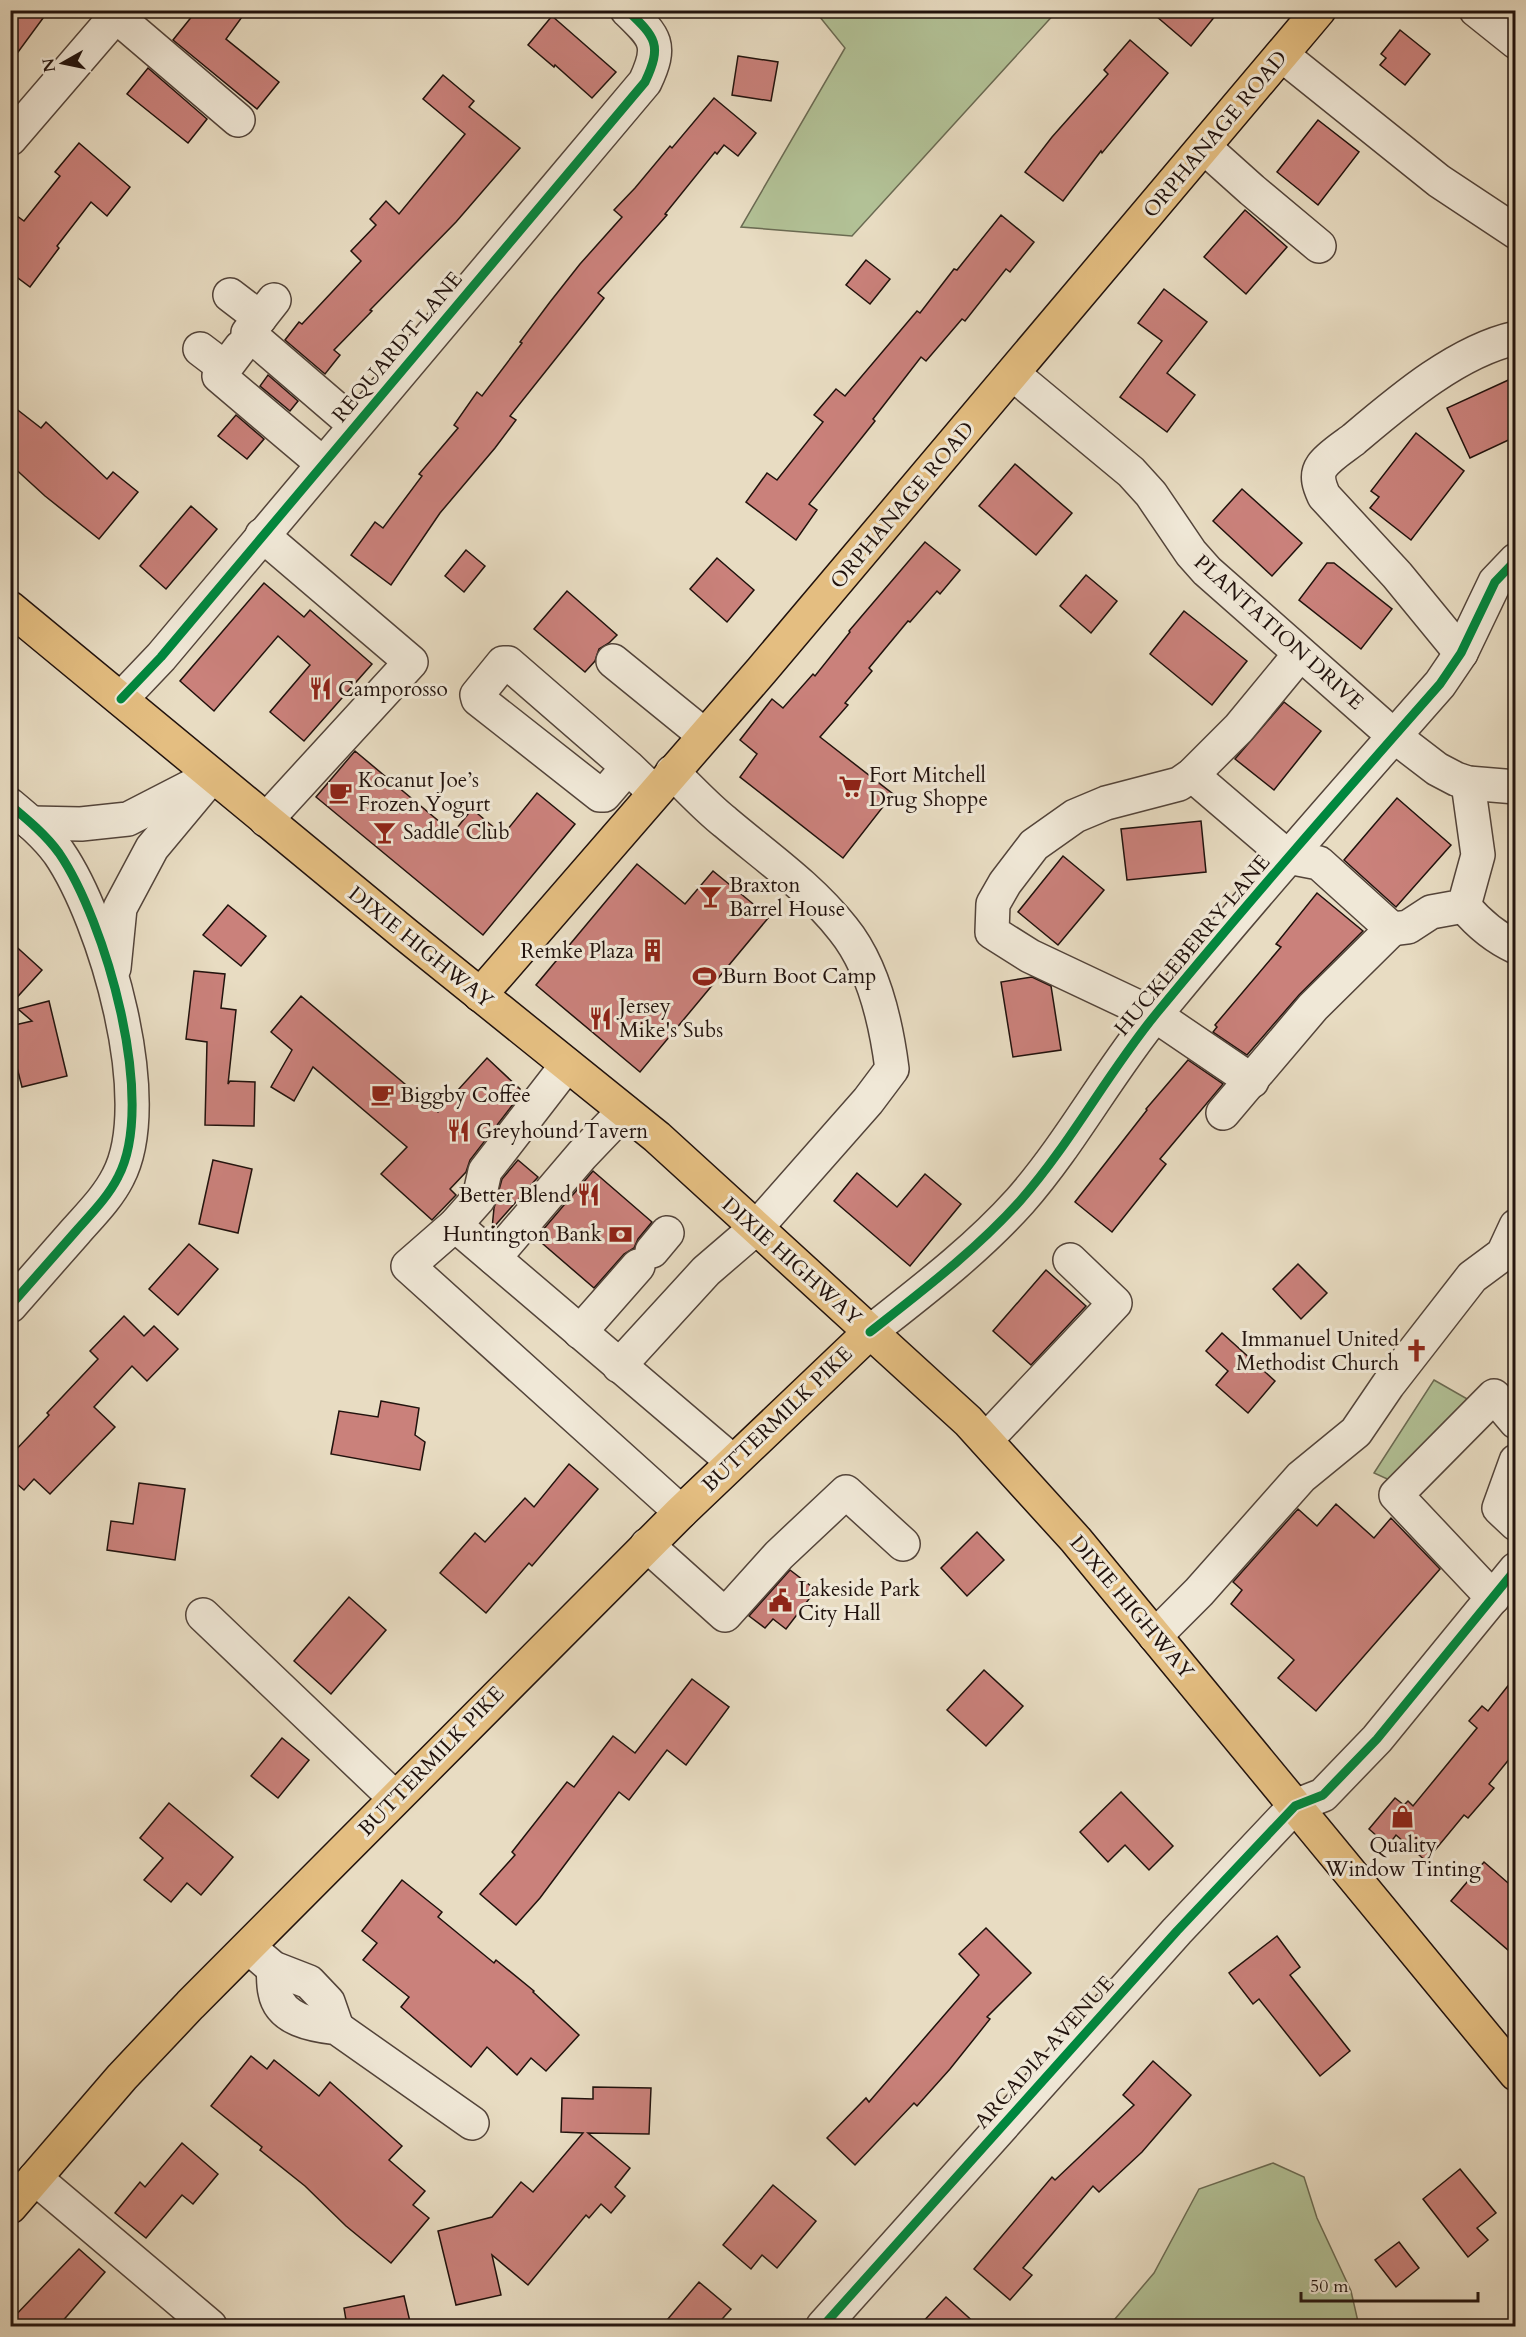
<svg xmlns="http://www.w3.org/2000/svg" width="1526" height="2337" font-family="Cardo,serif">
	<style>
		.green { fill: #b2c196; stroke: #6a6a52; stroke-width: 1.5 }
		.building { fill: #ca817b; stroke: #21120d; stroke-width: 1.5 }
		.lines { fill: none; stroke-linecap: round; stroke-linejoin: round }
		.minor-casing { stroke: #53443a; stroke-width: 36 }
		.major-casing { stroke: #21120d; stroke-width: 36 }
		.minor { stroke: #f0e8d7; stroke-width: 33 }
		.major { stroke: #e4be81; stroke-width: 33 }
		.cycleway-casing { stroke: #f0e8d7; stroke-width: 13 }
		.cycleway { stroke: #00873e; stroke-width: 9 }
		.labels { text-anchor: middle; stroke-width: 6; stroke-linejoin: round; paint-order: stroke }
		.street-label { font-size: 21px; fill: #21120d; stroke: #f0e8d7 }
		.poi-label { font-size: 21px; fill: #21120d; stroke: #f0e8d7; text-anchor: start }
	</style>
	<rect width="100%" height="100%" fill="#e8dcc2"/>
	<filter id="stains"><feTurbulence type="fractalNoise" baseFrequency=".00333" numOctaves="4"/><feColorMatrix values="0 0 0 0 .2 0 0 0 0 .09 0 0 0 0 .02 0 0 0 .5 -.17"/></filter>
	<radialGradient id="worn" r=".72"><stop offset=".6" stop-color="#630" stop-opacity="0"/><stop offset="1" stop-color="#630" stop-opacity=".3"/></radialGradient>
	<g class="green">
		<path d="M815,11H1057L852,236L741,227L845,48Z"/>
		<path d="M1434,1380L1469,1400L1394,1482L1374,1473Z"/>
		<path d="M1273,2163L1304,2177L1317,2218L1351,2291L1359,2326H1109L1154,2273L1199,2189Z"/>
	</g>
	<g class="building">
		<path d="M10,10H49L10,63Z"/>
		<path d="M197,10H247L226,39L279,82L257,109L173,40Z"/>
		<path d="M1149,10H1220L1191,46Z"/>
		<path d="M552,16L616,72L592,98L555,65L554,67L528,45Z"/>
		<path d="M1400,30L1430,54L1405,85L1380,65L1386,58L1381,54Z"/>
		<path d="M1130,40L1168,73L1102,153L1101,151L1063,201L1025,172L1052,137L1108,74L1104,70Z"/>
		<path d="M738,56L778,62L771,101L732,95Z"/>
		<path d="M148,68L207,119L188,143L127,94Z"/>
		<path d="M443,75L474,101L469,107L520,148L456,222L370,310L372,311L334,350L340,355L325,374L285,340L299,322L302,324L361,261L351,251L376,225L370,219L386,201L399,214L465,134L423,99Z"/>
		<path d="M714,98L756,133L738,156L724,145L717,154L715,152L665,214L667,215L598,293L604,298L510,416L516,420L495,448L440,513L391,585L351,555L375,522L383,528L422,476L419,474L458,428L454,425L477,392L482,396L522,343L520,342L550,302L580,264L622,217L614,210L635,188L670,146L672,148Z"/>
		<path d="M1318,120L1359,152L1318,205L1277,172Z"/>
		<path d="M79,143L130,187L107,216L91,202L57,246L59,248L30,287L10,272V211L24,221L60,176L55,172Z"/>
		<path d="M1245,210L1287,247L1246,294L1204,257Z"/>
		<path d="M1001,215L1034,242L1010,272L1006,269L965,321L962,319L926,361L921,357L873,419L875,421L809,504L817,510L796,540L746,502L767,473L777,480L823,422L814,415L836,389L845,396L917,311L920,313L954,269L957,270Z"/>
		<path d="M866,260L890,279L870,304L846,285Z"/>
		<path d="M1164,289L1207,322L1167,373L1195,395L1167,432L1120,397L1162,341L1138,323Z"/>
		<path d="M268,375L298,401L290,411L260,386Z"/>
		<path d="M1515,377V437L1470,458L1447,408Z"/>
		<path d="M10,404L41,428L46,422L107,479L113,472L138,492L99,539L45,496L10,464Z"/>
		<path d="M236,415L264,439L247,459L218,436Z"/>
		<path d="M1416,433L1464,471L1411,540L1370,508L1379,497L1371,491Z"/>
		<path d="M1015,464L1072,513L1036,555L979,506Z"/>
		<path d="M1242,489L1302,543L1272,576L1213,521Z"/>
		<path d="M191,506L217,529L166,589L140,566Z"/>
		<path d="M925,542L960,570L940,594L937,591L910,622L908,621L869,668L872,671L845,703L848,705L820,737L893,794L843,858L740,777L757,754L740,740L772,699L783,708L813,674L815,676L850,632L849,631Z"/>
		<path d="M466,550L485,566L464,592L445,576Z"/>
		<path d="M717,558L754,590L727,622L690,589Z"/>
		<path d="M1327,563H1334L1392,609L1361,649L1299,600Z"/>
		<path d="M1086,575L1117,601L1091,633L1060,606Z"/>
		<path d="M264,583L304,617L310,610L372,664L304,741L270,712L310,665L278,636L214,711L180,681Z"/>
		<path d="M567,591L617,635L609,643L599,649L595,661L585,672L534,629Z"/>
		<path d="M1184,611L1247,661L1212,705L1150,654Z"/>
		<path d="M1284,702L1321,731L1274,790L1235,759Z"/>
		<path d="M355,751L453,833L472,809L503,835L537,793L575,824L483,935L316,797Z"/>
		<path d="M1397,798L1451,845L1396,907L1344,860Z"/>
		<path d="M1201,821L1206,872L1127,880L1121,829Z"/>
		<path d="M1063,856L1104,890L1058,945L1018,912Z"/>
		<path d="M637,864L685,904L713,871L769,917L640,1072L536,985Z"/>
		<path d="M1317,893L1363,931L1299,995L1247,1055L1213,1032L1217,1027L1215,1025L1281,947L1276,944Z"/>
		<path d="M228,905L266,936L241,966L203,935Z"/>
		<path d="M10,941L42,970L10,1005Z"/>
		<path d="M194,971L225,974L221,1008L236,1010L228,1084L230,1081L255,1082L254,1126L205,1125L207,1042L186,1039Z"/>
		<path d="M1032,977L1051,986L1061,1050L1013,1057L1001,982Z"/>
		<path d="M301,996L438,1112L487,1058L520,1089L514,1103L470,1160L466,1172L450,1189L456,1195L432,1220L381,1174L407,1147L313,1067L294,1101L271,1087L292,1050L271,1032Z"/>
		<path d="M49,1001L67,1076L22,1087L10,1040V1026L32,1021L18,1009Z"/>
		<path d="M1188,1060L1223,1084L1160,1159L1166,1164L1112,1232L1075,1202L1147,1110L1146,1109Z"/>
		<path d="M213,1160L252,1169L238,1233L199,1224Z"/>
		<path d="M518,1160L538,1177L492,1229L494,1208L502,1179Z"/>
		<path d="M593,1171L652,1222L638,1239L634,1248L624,1254L594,1288L536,1238Z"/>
		<path d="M857,1173L897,1207L925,1174L961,1204L910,1266L834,1201Z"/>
		<path d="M189,1244L218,1269L178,1315L149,1289Z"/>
		<path d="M1298,1264L1327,1293L1301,1319L1273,1289Z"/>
		<path d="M1046,1270L1086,1306L1031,1365L993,1331Z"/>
		<path d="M124,1316L144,1336L154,1326L178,1349L147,1381L132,1366L94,1407L115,1427L50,1494L34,1479L24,1490L10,1478V1456L49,1415L47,1413L98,1359L90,1351Z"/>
		<path d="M1222,1333L1275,1381L1248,1413L1216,1385L1228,1371L1206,1351Z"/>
		<path d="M381,1401L419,1408L415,1435L425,1442L420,1470L331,1454L339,1411L378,1417Z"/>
		<path d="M569,1464L598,1489L532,1566L529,1563L486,1613L440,1573L475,1533L485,1542L525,1498L534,1507Z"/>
		<path d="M139,1483L185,1489L175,1560L107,1550L111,1521L133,1524Z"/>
		<path d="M1336,1504L1374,1538L1391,1518L1440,1569L1316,1711L1278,1678L1294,1660L1231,1604L1242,1590L1233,1582L1298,1509L1317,1526Z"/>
		<path d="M977,1532L1004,1560L967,1596L941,1568Z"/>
		<path d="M790,1570L816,1590L786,1629L773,1619L765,1628L749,1616Z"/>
		<path d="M349,1597L386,1630L331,1694L294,1661Z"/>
		<path d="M984,1670L1023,1706L986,1746L947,1710Z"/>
		<path d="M1515,1677V1752L1489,1784L1494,1788L1468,1818L1464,1815L1426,1861L1396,1835L1388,1846L1369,1829L1395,1798L1404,1805L1408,1801L1413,1806L1477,1728L1469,1721L1482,1706L1488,1711Z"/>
		<path d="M692,1679L729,1707L686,1765L667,1750L629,1800L619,1792L540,1898L516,1925L480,1894L515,1855L512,1852L567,1782L574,1787L613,1736L635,1753Z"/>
		<path d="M282,1738L309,1760L278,1798L251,1776Z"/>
		<path d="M1121,1792L1173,1846L1149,1870L1125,1845L1108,1862L1080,1832Z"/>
		<path d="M169,1803L233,1857L201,1895L187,1883L171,1902L144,1880L163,1858L140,1838Z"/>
		<path d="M1484,1862L1515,1889V1956L1451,1901Z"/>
		<path d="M402,1880L442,1912L438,1917L494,1963L496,1960L534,1991L533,1992L579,2035L546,2071L531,2058L517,2075L487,2047L471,2067L401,2007L409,1997L363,1960L377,1943L362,1931Z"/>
		<path d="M986,1928L1031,1973L987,2017L990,2019L950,2069L917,2106L914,2103L855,2165L827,2138L866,2098L869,2102L979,1975L959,1954Z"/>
		<path d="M1277,1936L1300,1967L1290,1975L1350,2051L1320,2076L1259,1999L1253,2004L1229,1973Z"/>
		<path d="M251,2056L267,2069L274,2060L319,2096L330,2082L402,2146L389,2160L425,2191L413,2205L429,2218L391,2263L346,2226L305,2186L260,2150L262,2147L211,2106Z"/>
		<path d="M1153,2061L1191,2095L1142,2152L1099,2192L1093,2186L1023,2268L1032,2275L1010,2300L974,2269L1052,2177L1055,2180L1134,2105L1123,2095Z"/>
		<path d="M593,2087L651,2088L649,2134L588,2133L630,2168L615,2187L625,2196L611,2213L601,2204L589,2218L586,2215L528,2285L492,2255L501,2295L456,2305L438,2231L492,2217L521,2182L533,2192L583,2133L561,2132L562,2098L593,2099Z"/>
		<path d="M182,2143L218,2174L193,2204L182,2195L146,2238L115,2213L140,2182L145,2187Z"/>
		<path d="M1460,2169L1496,2213L1477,2228L1488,2240L1468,2257L1423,2199Z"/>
		<path d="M773,2185L816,2221L777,2268L762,2255L751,2269L723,2245Z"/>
		<path d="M1399,2242L1419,2268L1396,2287L1375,2260Z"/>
		<path d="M79,2249L105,2272L67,2316L58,2326H10V2321Z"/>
		<path d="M699,2282L731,2309L716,2326H662Z"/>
		<path d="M404,2296L411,2326H347L344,2308Z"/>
		<path d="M946,2297L978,2326H919Z"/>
	</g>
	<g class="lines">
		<defs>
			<g id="minor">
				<path d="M1476,10L1516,42"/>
				<path d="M116,16L238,120"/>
				<path d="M1282,55L1439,181L1516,232"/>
				<path d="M10,139L121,10"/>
				<path d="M1204,147L1252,190L1319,246"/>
				<path d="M230,295L260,318"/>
				<path d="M274,300L248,333L355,425"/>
				<path d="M241,347L219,376L323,464"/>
				<path d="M200,349L225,368"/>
				<path d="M1013,374L1131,472L1151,494L1191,553L1207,571L1394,736L1437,769L1456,779L1468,783L1516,787"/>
				<path d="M262,535L411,662L266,820"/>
				<path d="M1461,653L1397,575L1324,496C1320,487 1315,476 1322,466C1329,456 1344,447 1354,439C1399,401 1457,351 1516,338"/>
				<path d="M613,661L704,735"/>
				<path d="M121,699L161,657L645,82C663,44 655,37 627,10"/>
				<path d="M628,767L604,795H600L478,699L477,695L503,663H508L628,767L654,792"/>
				<path d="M1192,775L1288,857L1319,863L1392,929L1408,927L1431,912L1464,906L1478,855L1468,783"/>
				<path d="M10,805C28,820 46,835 59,853C105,920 158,1102 118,1177C108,1197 91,1214 76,1231C54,1256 32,1281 10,1306"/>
				<path d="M31,823L81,824L128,819L200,782"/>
				<path d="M1464,906C1479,924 1494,937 1516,947"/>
				<path d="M114,968L120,908L152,848L212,776"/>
				<path d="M567,1065L485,1171L479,1198L455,1225L408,1266L681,1512"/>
				<path d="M1252,1081L1155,1015L1030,956L992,932L993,904L1005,883L1034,845L1075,816L1106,803L1179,784L1192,775L1239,728L1300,654"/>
				<path d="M1223,1113L1313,1007L1392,929"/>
				<path d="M455,1225L732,1461"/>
				<path d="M652,1251L667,1233"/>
				<path d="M494,1258L582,1155L624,1111"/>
				<path d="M580,1332L638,1266"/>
				<path d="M870,1332C922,1291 975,1251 1020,1201C1071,1143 1107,1074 1156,1014C1248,902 1344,793 1440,684L1461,653L1495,582L1516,560"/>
				<path d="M619,1366L706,1271L756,1228L868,1101L892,1069C886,1022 874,967 843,929C810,887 765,856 725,822C706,807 689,788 672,772"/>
				<path d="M986,1440L1115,1303L1070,1260"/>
				<path d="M1516,1461L1499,1508L1516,1524"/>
				<path d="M647,1545L725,1615L779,1555L846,1492L903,1544"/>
				<path d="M1493,1598L1396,1495L1494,1396L1516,1422"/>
				<path d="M203,1615L395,1798"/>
				<path d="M1155,1636L1199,1592L1301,1477L1356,1432L1388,1385L1472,1277L1503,1254L1516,1226"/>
				<path d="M259,1956L273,1968L309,1982L328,2002L337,2028"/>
				<path d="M273,1968C274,1975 273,1984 275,1992C280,2020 313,2025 337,2028L472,2123"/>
				<path d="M35,2178L210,2326"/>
				<path d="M823,2326L1177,1931L1295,1806L1323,1795L1377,1739L1516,1569"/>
			</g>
			<g id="major">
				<path d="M10,608L405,934L657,1137L968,1421L1076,1540L1516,2074"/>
				<path d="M480,995L762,670L1319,10"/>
				<path d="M10,2207L122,2077L190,2005L681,1512L870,1332"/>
			</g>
		</defs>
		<use href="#minor" class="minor-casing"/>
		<use href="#major" class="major-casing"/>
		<use href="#minor" class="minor"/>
		<use href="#major" class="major"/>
		<defs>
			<g id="cycleway">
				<path d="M121,699L161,657L645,82C663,44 655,37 627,10"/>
				<path d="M10,805C28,820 46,835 59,853C105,920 158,1102 118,1177C108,1197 91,1214 76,1231C54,1256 32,1281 10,1306"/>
				<path d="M870,1332C922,1291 975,1251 1020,1201C1071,1143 1107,1074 1156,1014C1248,902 1344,793 1440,684L1461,653L1495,582L1516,560"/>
				<path d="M823,2326L1177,1931L1295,1806L1323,1795L1377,1739L1516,1569"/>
			</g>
		</defs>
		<use href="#cycleway" class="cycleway-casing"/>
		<use href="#cycleway" class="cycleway"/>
	</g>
	<defs>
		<symbol id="restaurant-bare" viewBox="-9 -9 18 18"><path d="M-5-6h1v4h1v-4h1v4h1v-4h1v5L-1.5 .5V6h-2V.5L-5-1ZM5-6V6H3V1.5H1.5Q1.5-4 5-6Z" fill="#8f2418" stroke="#f0e8d7" stroke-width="2.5" paint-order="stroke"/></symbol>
		<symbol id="supermarket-bare" viewBox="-9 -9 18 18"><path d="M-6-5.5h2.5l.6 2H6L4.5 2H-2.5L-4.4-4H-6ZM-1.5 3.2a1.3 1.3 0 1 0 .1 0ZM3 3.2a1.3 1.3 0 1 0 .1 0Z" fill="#8f2418" stroke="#f0e8d7" stroke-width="2.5" paint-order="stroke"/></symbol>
		<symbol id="cafe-bare" viewBox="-9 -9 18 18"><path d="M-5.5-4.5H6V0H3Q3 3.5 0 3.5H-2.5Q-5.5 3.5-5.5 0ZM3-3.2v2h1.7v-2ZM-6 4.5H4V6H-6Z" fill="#8f2418" stroke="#f0e8d7" stroke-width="2.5" paint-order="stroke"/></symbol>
		<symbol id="bar-bare" viewBox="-9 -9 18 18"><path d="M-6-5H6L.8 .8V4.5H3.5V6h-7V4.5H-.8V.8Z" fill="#8f2418" stroke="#f0e8d7" stroke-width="2.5" paint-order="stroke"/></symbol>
		<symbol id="building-bare" viewBox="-9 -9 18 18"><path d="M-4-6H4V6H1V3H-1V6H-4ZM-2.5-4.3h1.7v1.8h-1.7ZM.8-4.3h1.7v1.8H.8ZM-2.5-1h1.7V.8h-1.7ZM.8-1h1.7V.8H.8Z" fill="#8f2418" stroke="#f0e8d7" stroke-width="2.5" paint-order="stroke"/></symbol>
		<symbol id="stadium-bare" viewBox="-9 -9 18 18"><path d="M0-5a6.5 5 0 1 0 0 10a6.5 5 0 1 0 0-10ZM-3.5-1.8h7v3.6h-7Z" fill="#8f2418" stroke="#f0e8d7" stroke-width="2.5" paint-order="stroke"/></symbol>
		<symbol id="bank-bare" viewBox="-9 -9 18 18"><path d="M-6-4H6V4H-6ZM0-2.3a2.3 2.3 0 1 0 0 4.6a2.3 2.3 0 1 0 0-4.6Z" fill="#8f2418" stroke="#f0e8d7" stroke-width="2.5" paint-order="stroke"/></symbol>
		<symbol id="church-bare" viewBox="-9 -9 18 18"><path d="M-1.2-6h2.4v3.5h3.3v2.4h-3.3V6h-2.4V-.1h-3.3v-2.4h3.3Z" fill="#8f2418" stroke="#f0e8d7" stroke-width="2.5" paint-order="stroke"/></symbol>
		<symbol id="civic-bare" viewBox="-9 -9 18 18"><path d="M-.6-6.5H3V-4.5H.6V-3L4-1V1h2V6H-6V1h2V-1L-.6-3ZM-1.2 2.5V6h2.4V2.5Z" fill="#8f2418" stroke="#f0e8d7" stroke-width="2.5" paint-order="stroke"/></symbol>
		<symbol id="shop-bare" viewBox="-9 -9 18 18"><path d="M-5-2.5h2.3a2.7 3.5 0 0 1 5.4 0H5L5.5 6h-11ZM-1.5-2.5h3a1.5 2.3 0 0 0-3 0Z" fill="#8f2418" stroke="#f0e8d7" stroke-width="2.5" paint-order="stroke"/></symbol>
	</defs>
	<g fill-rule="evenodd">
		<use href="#restaurant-bare" x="304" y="672" width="33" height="33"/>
		<use href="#supermarket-bare" x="834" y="770" width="33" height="33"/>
		<use href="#cafe-bare" x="324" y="776" width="33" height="33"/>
		<use href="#bar-bare" x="368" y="816" width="33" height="33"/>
		<use href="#bar-bare" x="694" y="880" width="33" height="33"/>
		<use href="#building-bare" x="636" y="934" width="33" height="33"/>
		<use href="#stadium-bare" x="688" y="960" width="33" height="33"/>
		<use href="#restaurant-bare" x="584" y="1002" width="33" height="33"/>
		<use href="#cafe-bare" x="366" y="1078" width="33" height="33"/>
		<use href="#restaurant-bare" x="442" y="1114" width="33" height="33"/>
		<use href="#restaurant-bare" x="572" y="1178" width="33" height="33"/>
		<use href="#bank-bare" x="604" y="1218" width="33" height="33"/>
		<use href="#church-bare" x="1400" y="1334" width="33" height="33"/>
		<use href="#civic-bare" x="764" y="1584" width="33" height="33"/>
		<use href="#shop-bare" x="1386" y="1800" width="33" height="33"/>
	</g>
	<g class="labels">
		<g class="street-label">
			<text transform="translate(1215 134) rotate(-50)" y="7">ORPHANAGE ROAD</text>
			<text transform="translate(397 347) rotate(-50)" y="7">REQUARDT LANE</text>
			<text transform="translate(902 505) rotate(-50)" y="7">ORPHANAGE ROAD</text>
			<text transform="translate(1279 632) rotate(42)" y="7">PLANTATION DRIVE</text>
			<text transform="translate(1192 945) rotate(-50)" y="7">HUCKLEBERRY LANE</text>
			<text transform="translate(421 947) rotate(39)" y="7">DIXIE HIGHWAY</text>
			<text transform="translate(792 1261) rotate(42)" y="7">DIXIE HIGHWAY</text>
			<text transform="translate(777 1419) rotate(-44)" y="7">BUTTERMILK PIKE</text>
			<text transform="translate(1132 1607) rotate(50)" y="7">DIXIE HIGHWAY</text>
			<text transform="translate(431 1761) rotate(-46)" y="7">BUTTERMILK PIKE</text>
			<text transform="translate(1044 2052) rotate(-48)" y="7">ARCADIA AVENUE</text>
		</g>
		<g class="poi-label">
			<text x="338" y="696">Camporosso</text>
			<text x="869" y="782">Fort Mitchell<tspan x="869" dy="24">Drug Shoppe</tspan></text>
			<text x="358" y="787">Kocanut Joe’s<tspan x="358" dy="24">Frozen Yogurt</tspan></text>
			<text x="403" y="839">Saddle Club</text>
			<text x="729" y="892">Braxton<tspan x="729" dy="24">Barrel House</tspan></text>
			<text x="634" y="958" text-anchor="end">Remke Plaza</text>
			<text x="722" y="983">Burn Boot Camp</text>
			<text x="619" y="1013">Jersey<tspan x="619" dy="24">Mike's Subs</tspan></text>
			<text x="400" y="1102">Biggby Coffee</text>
			<text x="476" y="1138">Greyhound Tavern</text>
			<text x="571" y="1202" text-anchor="end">Better Blend</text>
			<text x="602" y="1241" text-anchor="end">Huntington Bank</text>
			<text x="1399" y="1346" text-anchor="end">Immanuel United<tspan x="1399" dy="24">Methodist Church</tspan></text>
			<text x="798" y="1596">Lakeside Park<tspan x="798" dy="24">City Hall</tspan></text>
			<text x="1403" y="1852" text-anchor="middle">Quality<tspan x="1403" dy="24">Window Tinting</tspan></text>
		</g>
	</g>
	<rect width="1526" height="2337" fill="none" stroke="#e8dcc2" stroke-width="36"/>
	<rect x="12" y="12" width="1502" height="2313" fill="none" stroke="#21120d" stroke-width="3"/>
	<rect x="18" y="18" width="1490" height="2301" fill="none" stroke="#21120d" stroke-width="1.5"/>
	<g transform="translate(63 63) rotate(261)" stroke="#f0e8d7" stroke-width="4.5" paint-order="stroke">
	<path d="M0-4.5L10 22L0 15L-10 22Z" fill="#21120d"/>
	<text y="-9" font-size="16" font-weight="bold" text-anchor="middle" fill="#21120d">N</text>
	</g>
	<path d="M1301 2292v9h177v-9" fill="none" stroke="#21120d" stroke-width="3"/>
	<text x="1310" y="2292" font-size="18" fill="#21120d" stroke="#f0e8d7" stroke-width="4.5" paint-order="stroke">50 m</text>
	<rect width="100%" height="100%" filter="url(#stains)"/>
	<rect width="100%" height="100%" fill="url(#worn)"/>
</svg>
